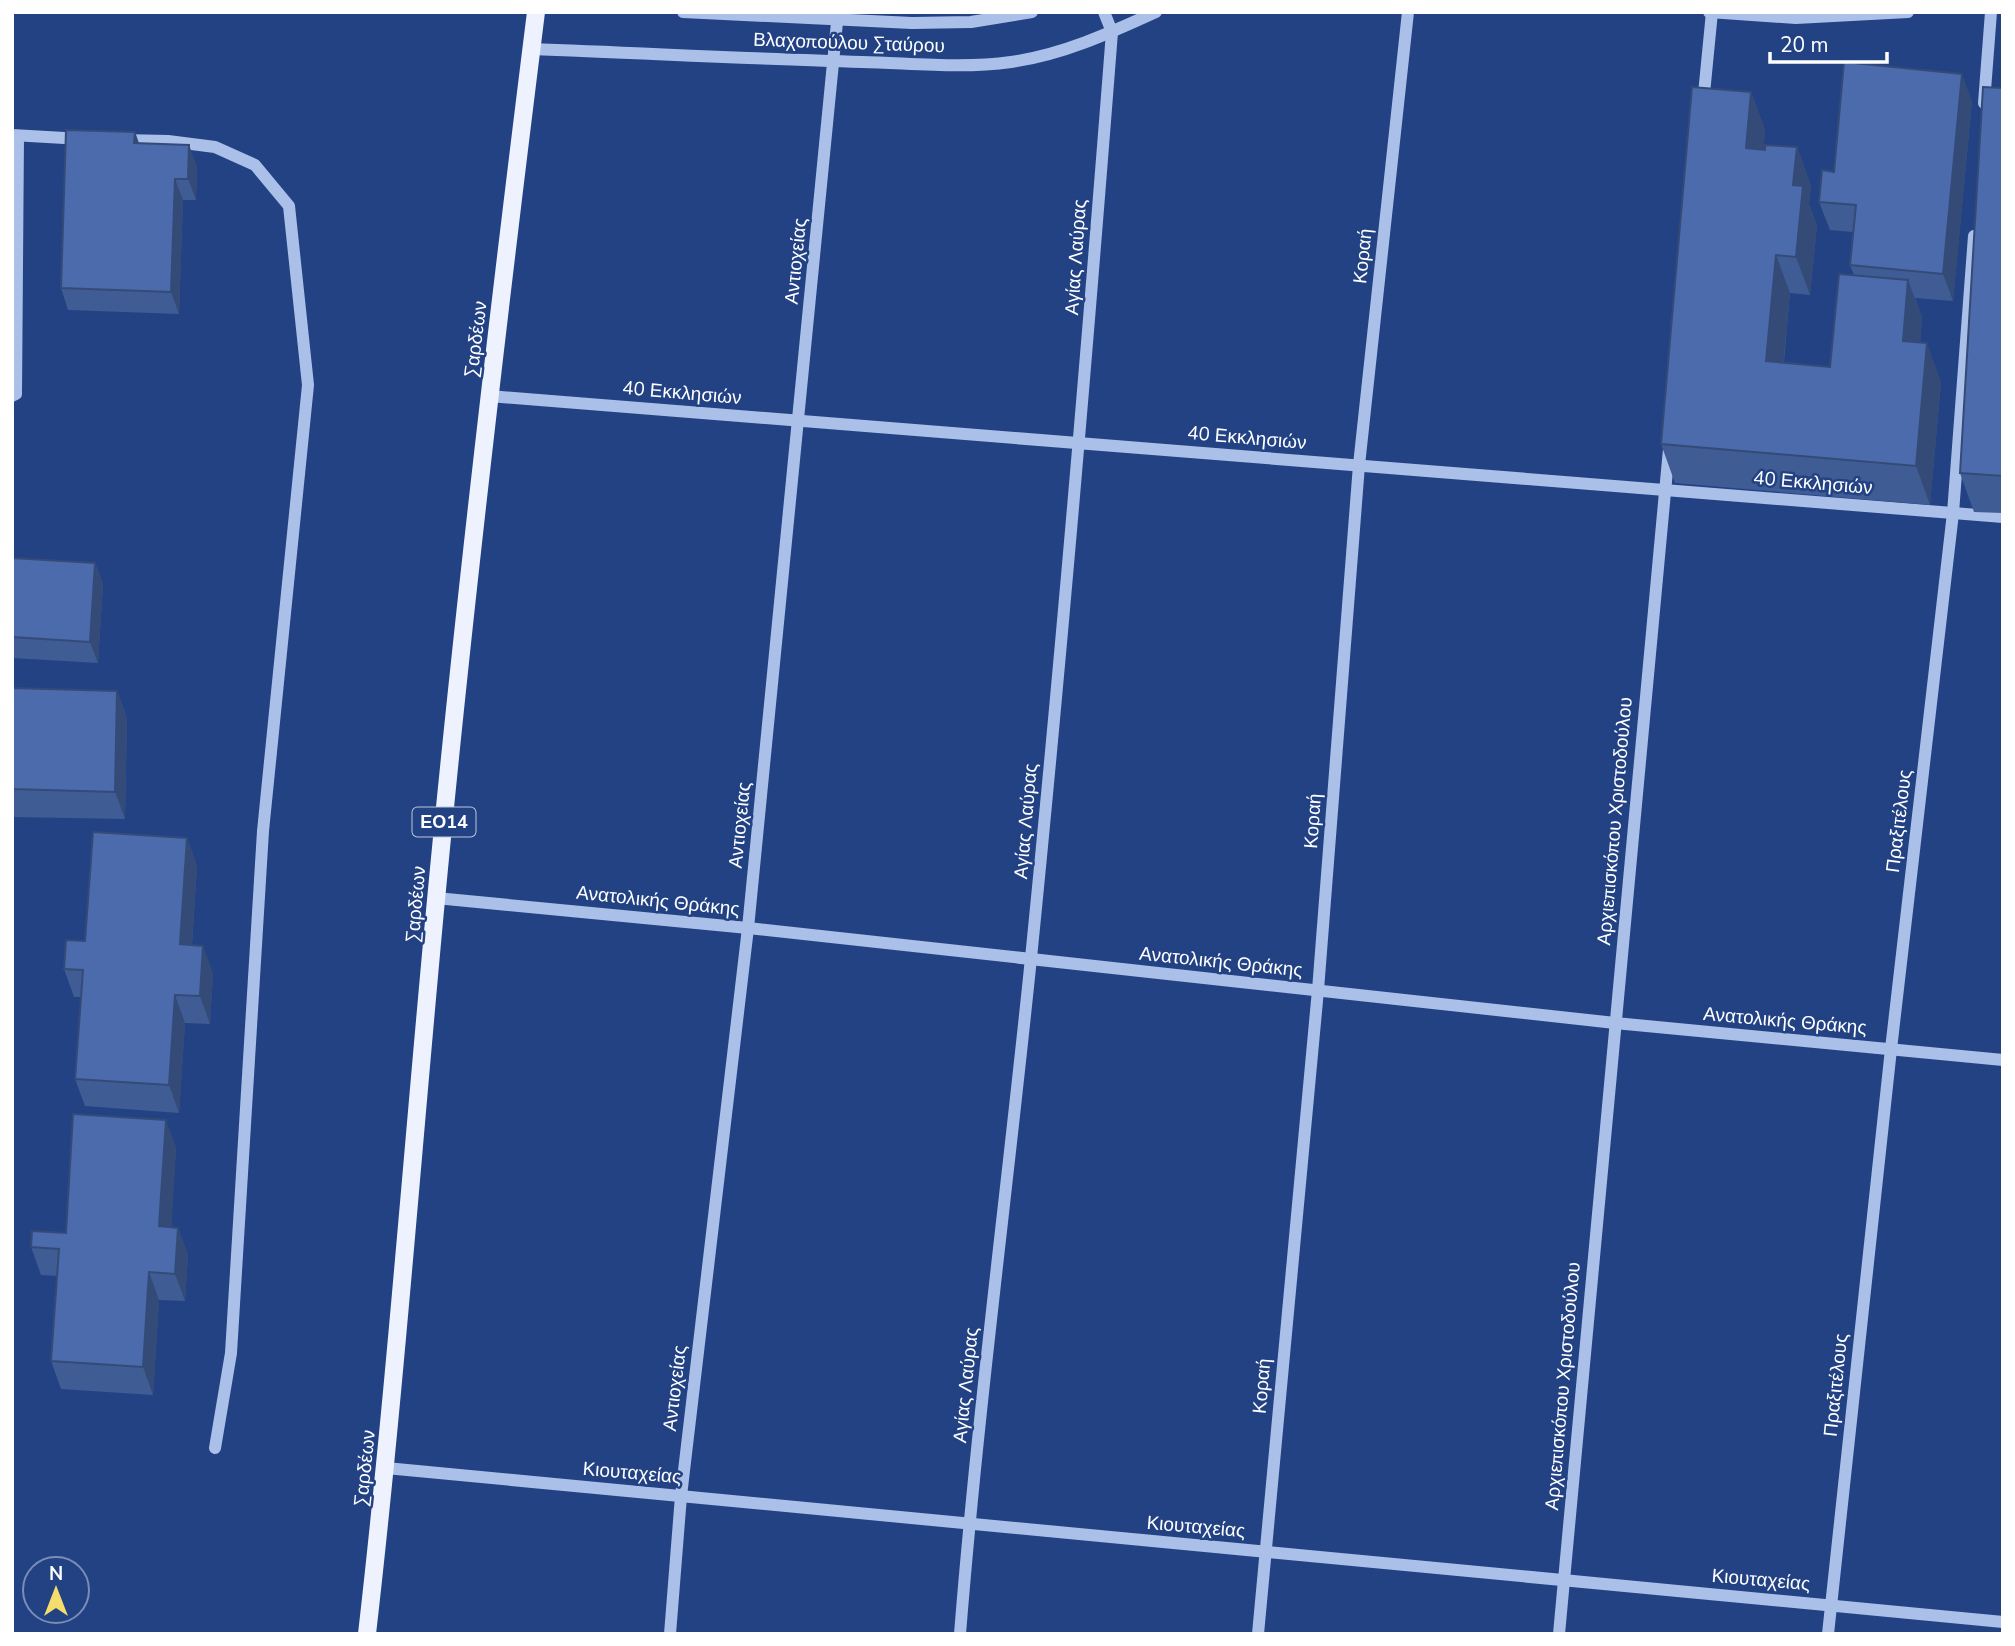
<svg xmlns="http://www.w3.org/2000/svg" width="2015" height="1646" font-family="'Nunito Sans',sans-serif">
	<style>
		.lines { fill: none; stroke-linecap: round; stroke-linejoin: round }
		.minor { stroke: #abc0e9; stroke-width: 12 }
		.major { stroke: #edf2fe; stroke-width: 18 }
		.wall { fill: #405c94 }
		.shaded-wall { fill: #344b78 }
		.building { fill: #4b6bac; stroke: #344b78; stroke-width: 2 }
		.labels { text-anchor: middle; stroke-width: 5; stroke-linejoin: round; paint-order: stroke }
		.shield { fill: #224284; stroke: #bdc6da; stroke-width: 2 }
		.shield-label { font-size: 18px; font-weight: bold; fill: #fff }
		.street-label { font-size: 19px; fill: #fff; stroke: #224284 }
	</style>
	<rect width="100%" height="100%" fill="#224284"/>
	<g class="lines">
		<g class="minor">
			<path d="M683,12L912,23L971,22L1032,12"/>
			<path d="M1709,12L1796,18L1908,12"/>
			<path d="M532,49C642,53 752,59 862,62C910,63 962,69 1011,62C1062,55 1110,33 1156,12"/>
			<path d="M1984,103L1991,12"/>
			<path d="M1703,104L1712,12"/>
			<path d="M12,135L82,139"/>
			<path d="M121,140L168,141L215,147L255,165L289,206L308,385L263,831L231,1353L215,1448"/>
			<path d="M12,396L16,394L18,136"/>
			<path d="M489,396L2003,517"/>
			<path d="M436,898L748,928L1615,1023L2003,1060"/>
			<path d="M386,1468L2003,1622"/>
			<path d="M670,1634L681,1496L748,928L838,12"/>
			<path d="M960,1634C978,1408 1008,1184 1031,958C1062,650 1088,341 1112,32L1104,12"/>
			<path d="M1258,1634L1318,990L1359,465L1408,12"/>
			<path d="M1559,1634L1669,449"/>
			<path d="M1828,1634L1891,1049L1953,513L1974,236"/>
		</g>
		<path class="major" d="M367,1634C395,1390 413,1144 436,900C464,603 499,308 536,12"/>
	</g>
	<g class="wall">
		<path d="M2003,88V513L1974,512L1960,473Z"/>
		<path d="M1751,92L1765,130L1763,150L1797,147L1811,186L1809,204L1817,225L1810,295L1790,293L1784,362L1830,367L1854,275L1850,265L1853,232L1830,230L1819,202L1834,172L1972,101L1953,301L1915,298L1922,318L1920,343L1941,382L1930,505L1675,483L1661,444Z"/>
		<path d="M135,132L139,143L197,166L196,200H183L179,314L68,310L61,288Z"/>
		<path d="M12,558L95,563L103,584L98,663L12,658Z"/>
		<path d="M12,688L117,691L127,718L125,819L12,817Z"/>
		<path d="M187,838L197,866L192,945L213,973L210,1024L185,1023L179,1113L85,1106L75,1079L81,997H74L64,969L85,941Z"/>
		<path d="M176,1147L171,1227L178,1228L188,1255L185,1301L159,1300L153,1395L61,1389L51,1361L57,1276L41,1275L31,1247L66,1233Z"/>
	</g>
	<g class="shaded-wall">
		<path d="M1962,74L1972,101L1953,301L1943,274Z"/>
		<path d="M1751,92L1765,130L1760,187L1746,148Z"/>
		<path d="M135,132L142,154L134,143Z"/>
		<path d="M189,145L197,166L196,200L188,179Z"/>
		<path d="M1797,147L1811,186L1809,204L1817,225L1810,295L1796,257L1793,185Z"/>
		<path d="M175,179L183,200L179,314L171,292Z"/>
		<path d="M1776,255L1790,293L1780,399L1766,361Z"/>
		<path d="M1908,280L1922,318L1917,380L1903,341Z"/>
		<path d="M1927,343L1941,382L1930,505L1916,466Z"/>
		<path d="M95,563L103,584L98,663L90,642Z"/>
		<path d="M117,691L127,718L125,819L115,792Z"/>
		<path d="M187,838L197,866L190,972L180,944Z"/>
		<path d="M203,946L213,973L210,1024L200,996Z"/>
		<path d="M175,995L185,1023L179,1113L169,1085Z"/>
		<path d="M166,1120L176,1147L170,1254L159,1226Z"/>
		<path d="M178,1228L188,1255L185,1301L175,1274Z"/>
		<path d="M149,1272L159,1300L153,1395L143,1367Z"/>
	</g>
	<g class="building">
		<path d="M1844,62L1962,74L1943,274L1850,265L1856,205L1819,202L1822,170L1834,172Z"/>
		<path d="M1692,87L1751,92L1746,148L1765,150V145L1797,147L1793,185L1803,186L1796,257L1776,255L1766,361L1830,367L1839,274L1908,280L1903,341L1927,343L1916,466L1661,444Z"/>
		<path d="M1983,87L2003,88V476L1960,473Z"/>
		<path d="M66,130L135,132L134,143L189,145L188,179H175L171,292L61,288Z"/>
		<path d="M12,558L95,563L90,642L12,637Z"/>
		<path d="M12,688L117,691L115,792L12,789Z"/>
		<path d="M93,832L187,838L180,944L203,946L200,996L175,995L169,1085L75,1079L83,970L64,969L66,940L85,941Z"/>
		<path d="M73,1114L166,1120L159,1226L178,1228L175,1274L149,1272L143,1367L51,1361L59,1249L31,1247L32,1231L66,1233Z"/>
	</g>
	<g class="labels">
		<rect class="shield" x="412.5" y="807.5" width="63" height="29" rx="5"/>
		<g class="shield-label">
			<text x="444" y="828">ΕΟ14</text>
		</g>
		<g class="street-label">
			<text transform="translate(849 42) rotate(2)" y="7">Βλαχοπούλου Σταύρου</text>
			<text transform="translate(1362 256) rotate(-84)" y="7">Κοραή</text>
			<text transform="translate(1075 257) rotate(-86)" y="7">Αγίας Λαύρας</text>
			<text transform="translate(795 261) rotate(-84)" y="7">Αντιοχείας</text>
			<text transform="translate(475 339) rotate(-83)" y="7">Σαρδέων</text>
			<text transform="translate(682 392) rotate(5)" y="7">40 Εκκλησιών</text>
			<text transform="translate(1247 437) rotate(5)" y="7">40 Εκκλησιών</text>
			<text transform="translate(1813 482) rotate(5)" y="7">40 Εκκλησιών</text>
			<text transform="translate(1025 821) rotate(-85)" y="7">Αγίας Λαύρας</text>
			<text transform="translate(1312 821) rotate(-86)" y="7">Κοραή</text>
			<text transform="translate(1614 821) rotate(-85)" y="7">Αρχιεπισκόπου Χριστοδούλου</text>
			<text transform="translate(1898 821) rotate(-83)" y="7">Πραξιτέλους</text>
			<text transform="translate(739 825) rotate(-84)" y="7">Αντιοχείας</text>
			<text transform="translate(658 900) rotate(6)" y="7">Ανατολικής Θράκης</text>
			<text transform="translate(415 904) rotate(-85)" y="7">Σαρδέων</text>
			<text transform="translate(1221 961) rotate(6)" y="7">Ανατολικής Θράκης</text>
			<text transform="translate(1785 1020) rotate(5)" y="7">Ανατολικής Θράκης</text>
			<text transform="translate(965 1385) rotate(-84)" y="7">Αγίας Λαύρας</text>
			<text transform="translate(1835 1385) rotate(-84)" y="7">Πραξιτέλους</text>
			<text transform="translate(1261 1386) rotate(-85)" y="7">Κοραή</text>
			<text transform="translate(1562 1386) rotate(-85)" y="7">Αρχιεπισκόπου Χριστοδούλου</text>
			<text transform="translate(674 1388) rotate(-83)" y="7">Αντιοχείας</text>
			<text transform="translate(364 1468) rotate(-84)" y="7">Σαρδέων</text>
			<text transform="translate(632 1472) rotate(5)" y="7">Κιουταχείας</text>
			<text transform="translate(1196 1526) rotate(5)" y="7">Κιουταχείας</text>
			<text transform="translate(1761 1579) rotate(5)" y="7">Κιουταχείας</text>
		</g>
	</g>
	<rect width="2015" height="1646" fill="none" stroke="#ffffff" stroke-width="28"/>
	<g transform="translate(56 1590)"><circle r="33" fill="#224284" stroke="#7a8eb5" stroke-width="2"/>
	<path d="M0-5L12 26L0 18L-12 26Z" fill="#f4dc6d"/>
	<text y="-10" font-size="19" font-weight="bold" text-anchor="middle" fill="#ffffff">N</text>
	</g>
	<path d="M1770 52v10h117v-10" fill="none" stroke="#ffffff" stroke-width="3.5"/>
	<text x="1780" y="52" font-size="21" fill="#ffffff" stroke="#224284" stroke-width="5" paint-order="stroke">20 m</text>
</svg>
